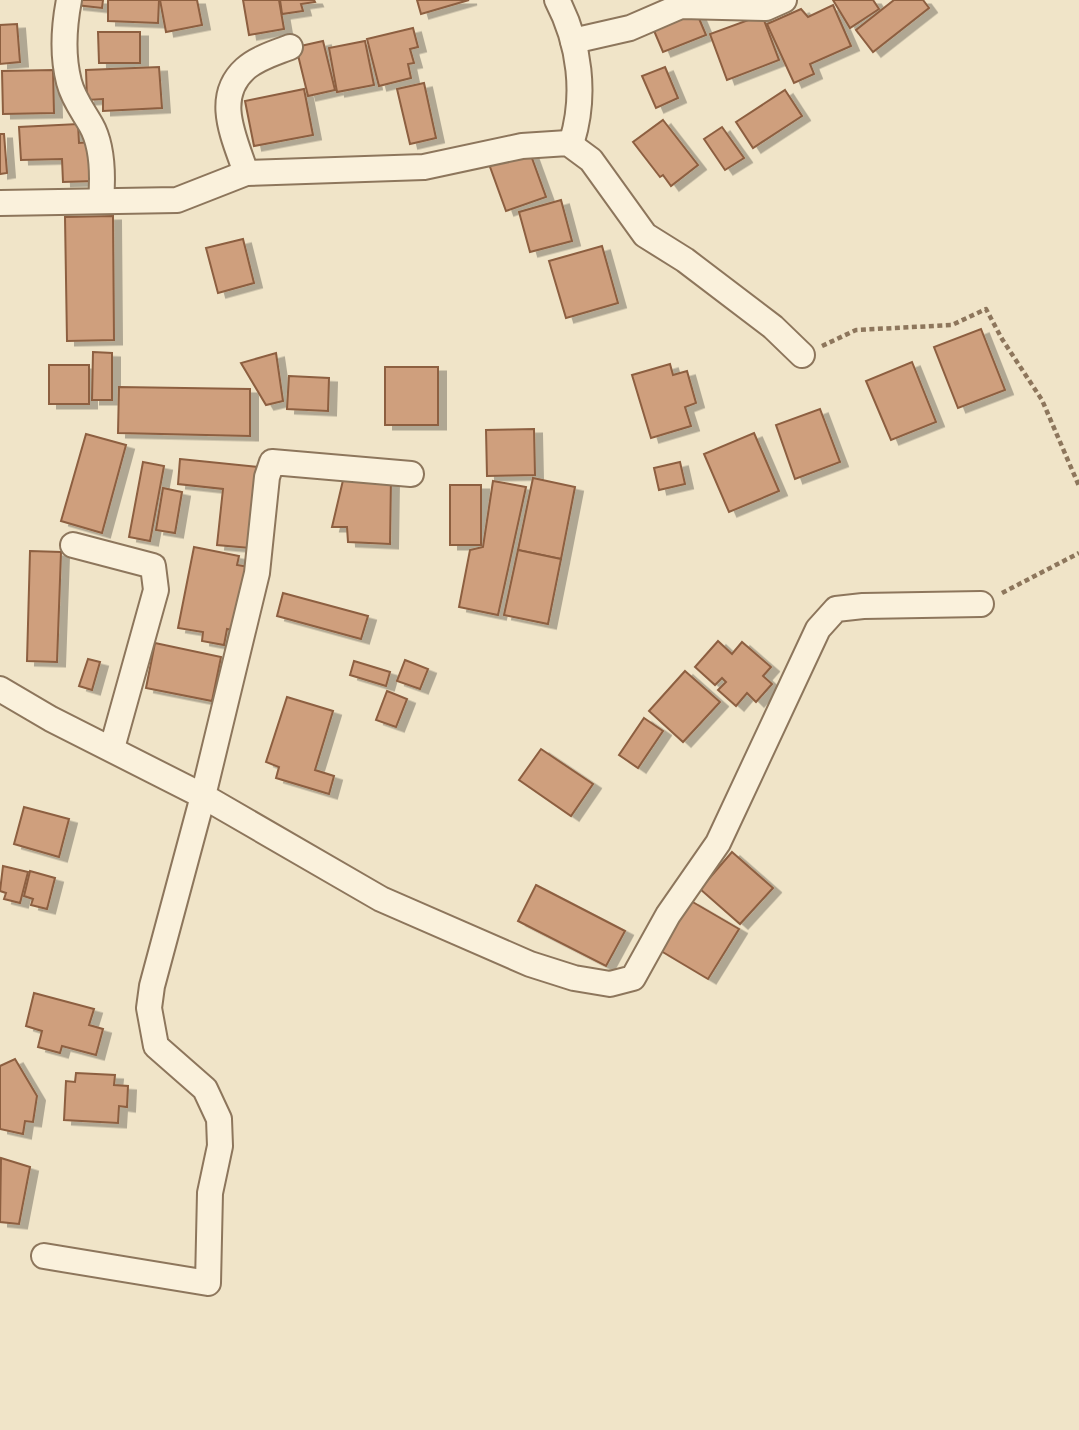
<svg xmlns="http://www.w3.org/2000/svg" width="1079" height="1430" font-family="Georgia,serif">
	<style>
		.building { fill: #cf9f7d; stroke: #8d5f41; stroke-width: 2; filter: url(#shadow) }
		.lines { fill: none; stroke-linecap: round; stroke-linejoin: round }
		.street-casing { stroke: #8d765c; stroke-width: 28 }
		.path { stroke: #8d765c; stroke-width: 4.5; stroke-dasharray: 5 3.5; stroke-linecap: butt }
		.street { stroke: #faf1dc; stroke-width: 24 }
	</style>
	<defs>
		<filter id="shadow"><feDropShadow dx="8" dy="4.5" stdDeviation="0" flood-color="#0004"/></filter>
	</defs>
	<rect width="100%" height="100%" fill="#f0e4c8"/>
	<g class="building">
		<path d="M76,0H103L102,8L76,5Z"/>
		<path d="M108,0H159L158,23L108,21Z"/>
		<path d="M160,0H197L202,25L166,32Z"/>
		<path d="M243,0H279L284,29L249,35Z"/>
		<path d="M280,0H314L315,2L301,4L303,11L282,14Z"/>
		<path d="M417,0H469L421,14Z"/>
		<path d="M833,0H873L879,9L850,28Z"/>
		<path d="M894,0H923L929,8L873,52L856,30Z"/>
		<path d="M833,5L851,46L810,64L814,74L794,83L767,24L801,9L808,17Z"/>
		<path d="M695,9L706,35L663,52L652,26Z"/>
		<path d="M762,15L779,60L727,80L710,34Z"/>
		<path d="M17,24L20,62L0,64V25Z"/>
		<path d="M413,28L418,47L410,49L414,63L408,64L411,78L379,86L367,39Z"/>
		<path d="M98,32H140V63H99Z"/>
		<path d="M323,41L335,90L308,96L296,47Z"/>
		<path d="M365,41L374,85L337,92L329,48Z"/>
		<path d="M159,67L162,108L103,111V99L87,100L86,70Z"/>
		<path d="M665,67L678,98L656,108L642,76Z"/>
		<path d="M53,70L54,113L3,114L2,71Z"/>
		<path d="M424,83L436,138L410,144L397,89Z"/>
		<path d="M304,89L313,135L254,146L245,101Z"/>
		<path d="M785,90L802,116L753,148L736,122Z"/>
		<path d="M663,120L698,165L671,186L663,175L660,177L633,142Z"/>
		<path d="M78,124L79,143L92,142L94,181L63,182L62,159L21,160L19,127Z"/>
		<path d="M722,127L744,158L725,170L704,139Z"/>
		<path d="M0,134H4L7,173L0,174Z"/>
		<path d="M529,150L546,197L506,211L489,164Z"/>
		<path d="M561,200L572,241L530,252L519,212Z"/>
		<path d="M113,216L114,340L67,341L65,217Z"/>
		<path d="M243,239L254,283L218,293L206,248Z"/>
		<path d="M602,246L618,303L566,318L549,261Z"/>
		<path d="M981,329L1005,390L958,408L934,347Z"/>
		<path d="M93,352L112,353V400H92Z"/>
		<path d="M276,353L283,401L266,405L241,363Z"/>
		<path d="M912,362L936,422L891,440L866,381Z"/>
		<path d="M670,364L673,375L687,371L696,403L685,407L691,426L651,438L632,375Z"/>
		<rect x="49" y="365" width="40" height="39"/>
		<rect x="385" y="367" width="53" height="58"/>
		<path d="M289,376L329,378L328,411L287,409Z"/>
		<path d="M119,387L250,389V436L118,433Z"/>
		<path d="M820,409L840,462L795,479L776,425Z"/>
		<path d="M534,429L535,475L487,476L486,430Z"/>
		<path d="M754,433L779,491L729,512L704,454Z"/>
		<path d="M86,434L126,445L102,533L61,521Z"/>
		<path d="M180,459L258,467L250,548L217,545L223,489L178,484Z"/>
		<path d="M143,462L164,466L150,541L129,537Z"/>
		<path d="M680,462L685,484L659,490L654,468Z"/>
		<path d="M344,476L391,477L390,544L348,542L347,527H332Z"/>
		<path d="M533,478L575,487L561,559L518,550Z"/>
		<path d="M493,481L526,487L498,615L459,607L470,550L483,547Z"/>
		<rect x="450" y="485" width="31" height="60"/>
		<path d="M163,488L182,492L175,533L156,530Z"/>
		<path d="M194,547L239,556L237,565L249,567L237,631L227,629L224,645L202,641L203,632L178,628Z"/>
		<path d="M518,550L561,559L548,624L504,615Z"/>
		<path d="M30,551L61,552L57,662L27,661Z"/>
		<path d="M283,593L368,616L361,639L277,616Z"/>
		<path d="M718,641L732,654L742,642L771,667L763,676L772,684L756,702L747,693L736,706L718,690L726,682L722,678L715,685L695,667Z"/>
		<path d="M155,643L221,657L212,701L146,688Z"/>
		<path d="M88,659L100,662L92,690L79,686Z"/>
		<path d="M405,660L428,669L420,689L397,681Z"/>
		<path d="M354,661L390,672L386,686L350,675Z"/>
		<path d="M685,671L720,702L683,742L649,711Z"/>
		<path d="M387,691L407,699L396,727L376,720Z"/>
		<path d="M287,697L333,711L315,770L334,776L329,794L276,778L279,767L266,762Z"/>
		<path d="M644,718L663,731L638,768L619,755Z"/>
		<path d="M541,749L593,784L571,816L519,780Z"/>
		<path d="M24,807L69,819L59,857L14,844Z"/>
		<path d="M732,852L773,888L740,924L700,889Z"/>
		<path d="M3,866L28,872L20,903L4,899L6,893L0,891Z"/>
		<path d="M30,871L55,878L47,909L31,905L33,899L24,896Z"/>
		<path d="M536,885L625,931L606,966L518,921Z"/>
		<path d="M691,901L739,929L708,979L661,951Z"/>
		<path d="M34,993L94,1009L89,1025L103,1029L96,1055L62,1046L60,1053L38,1047L42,1031L26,1026Z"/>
		<path d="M15,1059L37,1096L33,1122L25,1121L23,1134L0,1129V1066Z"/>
		<path d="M76,1073L115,1075L114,1085L128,1086L127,1107L119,1106L118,1123L64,1120L66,1081L75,1082Z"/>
		<path d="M1,1158L30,1167L19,1224L0,1222Z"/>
	</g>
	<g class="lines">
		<defs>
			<g id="street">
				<path d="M69,0C64,26 62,55 69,82C73,98 83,111 91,125C103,146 103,177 101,201"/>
				<path d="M557,0C580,44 586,95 572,141L568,143"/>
				<path d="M573,41L630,28L681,6L766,8L784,0"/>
				<path d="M246,173C235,139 213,98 245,69C257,58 275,53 290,47"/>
				<path d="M0,203L177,200L246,173L424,167L522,146L568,143L591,160L645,235L685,260L773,327L802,355"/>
				<path d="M411,474L272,462L267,477L257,573L203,796L381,899L530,964L574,978L610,984L633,978L668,915L718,843L818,629L836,609L863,606L981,604"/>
				<path d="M73,545L153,566L156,590L112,748"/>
				<path d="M0,689L51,719L203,796L152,986L149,1008L156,1046L205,1089L219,1119L220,1146L210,1193L208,1283L44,1256"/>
			</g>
		</defs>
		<use href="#street" class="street-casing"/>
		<g class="path">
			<path d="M822,346L856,330L952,325L986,309L1002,339L1042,400L1079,486"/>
			<path d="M1002,593L1079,553"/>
		</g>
		<use href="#street" class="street"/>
	</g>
</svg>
